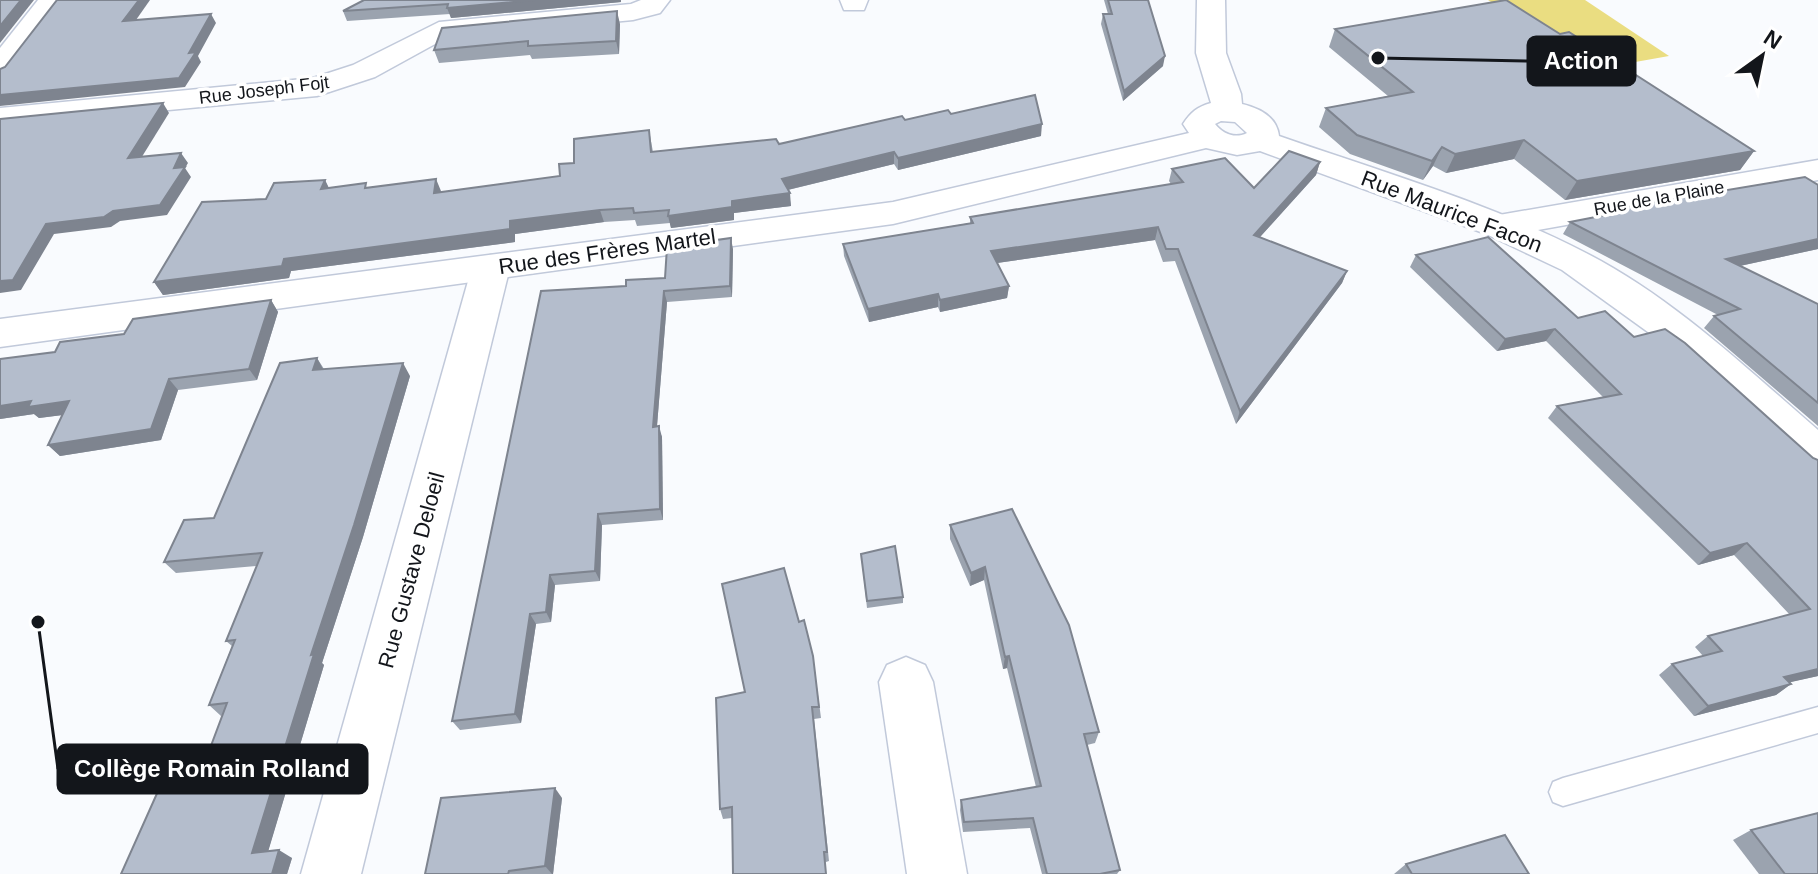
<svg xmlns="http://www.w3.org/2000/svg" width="1818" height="874" font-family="Arial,sans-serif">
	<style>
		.green { fill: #eadd81 }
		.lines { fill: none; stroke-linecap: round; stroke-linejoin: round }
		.service-casing { stroke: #c1c9da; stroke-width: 3 }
		.minor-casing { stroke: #c1c9da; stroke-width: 3 }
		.tertiary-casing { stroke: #c1c9da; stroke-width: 3 }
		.service { fill: #fff; fill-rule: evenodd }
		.minor { fill: #fff; fill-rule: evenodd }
		.tertiary { fill: #fff; fill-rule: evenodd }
		.wall { fill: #9ba3af }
		.shaded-wall { fill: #7e848f }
		.building { fill: #b4bdcc; stroke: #7e848f; stroke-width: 2 }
		.labels { text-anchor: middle; stroke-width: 7; stroke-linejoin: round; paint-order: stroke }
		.far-street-label { font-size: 18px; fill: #13161b; stroke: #fff }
		.street-label { font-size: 22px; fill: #13161b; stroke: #fff }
		.leader { fill: none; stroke: #13161b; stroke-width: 3 }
		.callout-dot { fill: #13161b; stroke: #fff; stroke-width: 3 }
		.callout { fill: #13161b; stroke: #13161b; stroke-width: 3 }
		.callout-label { font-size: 24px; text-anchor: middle; font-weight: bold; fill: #fff }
	</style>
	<rect width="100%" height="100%" fill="#f9fbfe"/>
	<path class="green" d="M1488,0H1585L1669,56L1596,69Z"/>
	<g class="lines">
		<defs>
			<path id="service" d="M1818,707V733L1563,806L1553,802L1549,792L1553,782L1563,778Z"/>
			<g id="minor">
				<path d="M38,0H66L11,74L0,77V48Z"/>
				<path d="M641,0H670L660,13L633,20L446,38L375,77L317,96L0,126V108L313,78L353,65L439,22L631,4Z"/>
				<path d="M840,0H868L864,10H844Z"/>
				<path d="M1818,160V180L1499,237L1486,234L1481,226L1486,218L1499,215Z"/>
				<path d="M491,255L504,259L510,267L361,874H301L472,267L478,259Z"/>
				<path d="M906,657L925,665L933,682L967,874H907L879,682L887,665Z"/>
			</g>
			<path id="tertiary" d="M1197,0H1225L1226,53L1241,94L1242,104C1259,108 1277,117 1279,136C1382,172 1490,203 1586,253C1672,297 1745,367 1818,430V473L1802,468L1677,353L1562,270L1486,234L1260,151L1237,155L1206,148L893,224L0,347V319L893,202L1189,133L1183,124C1191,112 1197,107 1211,103L1196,53ZM1221,121L1235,122L1247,133C1235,139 1223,134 1215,124Z"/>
		</defs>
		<use href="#service" class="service-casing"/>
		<use href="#minor" class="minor-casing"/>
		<use href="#tertiary" class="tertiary-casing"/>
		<use href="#service" class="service"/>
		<use href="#minor" class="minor"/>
		<use href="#tertiary" class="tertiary"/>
	</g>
	<g class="wall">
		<path d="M364,0H621V2L451,18L450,14L347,21L343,11Z"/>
		<path d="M1104,0H1148L1163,66L1123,101L1101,24L1103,14H1108Z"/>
		<path d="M620,24L619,54L532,59L530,55L439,63L434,50Z"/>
		<path d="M1335,29L1560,34L1754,151L1740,170L1565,200L1514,159L1446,173L1433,166L1423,180L1350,154L1319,127L1326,108L1388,96L1329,47Z"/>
		<path d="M951,114L1041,136L898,170L894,164L788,190L791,206L734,213V220L671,228L670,223L637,226L635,220L604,222L515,234V242L291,271L289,278L163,295L154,282L325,180L329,188L368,187L441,191V192L560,176L574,163L649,130L653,152L779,144L905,120Z"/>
		<path d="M1320,162L1316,175L1260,237L1347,271L1342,283L1236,424L1175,261L1163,262L1155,240L997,263L1009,286L1007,298L940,312L938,307L869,322L844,256L843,244L970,223V217L1171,184L1169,181L1172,169L1254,188Z"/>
		<path d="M1818,185V249L1740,266L1818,304V426L1704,328L1714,316L1718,315L1563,234L1570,222L1598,216L1601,211Z"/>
		<path d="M733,249L732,297L667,302L657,426L662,437L663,520L602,525L600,581L555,585L551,622L536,624L521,723L460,730L452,721L626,286L665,278Z"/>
		<path d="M1416,255L1578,318L1634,337L1813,458L1818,676L1790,682L1791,684L1776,695L1694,716L1659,675L1672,664L1703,656L1695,647L1708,636L1790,615L1734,555L1698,565L1548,418L1557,406L1603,397L1546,341L1497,351L1410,267Z"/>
		<path d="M271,300L278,312L257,380L178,390L161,440L60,456L48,445L62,415L39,418L34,414L0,419V359L55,352L124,334Z"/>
		<path d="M317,358L324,369L410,376L363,537L322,663L324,665L268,851L292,858L287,874L200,775L223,715L221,716L209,705L232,646L226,641L257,566L176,573L164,562L214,518Z"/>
		<path d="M1012,509L1099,732L1095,743L1087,745L1120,870L1117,874H1042L1030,828L963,832L960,810L961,800L1036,787L1007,668L1003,669L984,580L970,586L950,539V525Z"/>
		<path d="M861,554L903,597V603L867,608Z"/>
		<path d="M799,622L813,656L821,718L814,719L829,861L826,862L732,818L723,819L720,809Z"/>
		<path d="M562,798L553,874H425Z"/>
		<path d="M1751,830L1818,874H1759L1733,840Z"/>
		<path d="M1406,864L1529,874H1394Z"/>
	</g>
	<g class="shaded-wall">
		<path d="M21,0H34L0,43V26Z"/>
		<path d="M139,0H150L129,30L123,21Z"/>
		<path d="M535,0H621V2L451,18L447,8Z"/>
		<path d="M617,11L620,24L619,54L616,41Z"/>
		<path d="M211,14L216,23L198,56L201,62L185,87L0,106V95L189,53Z"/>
		<path d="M1165,56L1163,66L1123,101L1124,91Z"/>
		<path d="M163,103L169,113L135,168L128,158Z"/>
		<path d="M1042,124L1041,136L898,170V158Z"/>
		<path d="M1524,140L1514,159L1446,173L1455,154Z"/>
		<path d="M1442,147L1433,166L1423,180L1432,161Z"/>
		<path d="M1754,151L1740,170L1565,200L1577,181Z"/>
		<path d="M894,152V164L783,191L782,179Z"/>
		<path d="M181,153L188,163L185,168L191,177L167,215L120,221L111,227L54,234L21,290L0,293V281L46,224L174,168Z"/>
		<path d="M1320,162L1316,175L1250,248L1254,235Z"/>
		<path d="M436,179L441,191L439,206L434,193Z"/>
		<path d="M325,180L331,193L321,189Z"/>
		<path d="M790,193L791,206L734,213V220L671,228L668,216L732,201Z"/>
		<path d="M600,210L604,222L515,234V242L291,271L289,278L163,295L154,282L284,259L510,221Z"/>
		<path d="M1158,227L1155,240L990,264L991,251Z"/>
		<path d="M731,238L733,249L732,297L730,286Z"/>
		<path d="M1818,239V249L1716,271L1726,259Z"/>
		<path d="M1347,271L1342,283L1236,424L1240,411Z"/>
		<path d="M1009,286L1007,298L940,312V300Z"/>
		<path d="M664,291L667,302L656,438L653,427Z"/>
		<path d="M938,294V307L869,322L868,309Z"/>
		<path d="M271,300L278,312L257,380L249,369Z"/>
		<path d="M1555,329L1546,341L1497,351L1505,339Z"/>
		<path d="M317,358L324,371L313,370Z"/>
		<path d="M403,363L410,376L363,537L322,663L324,665L265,862L252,853L311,655Z"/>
		<path d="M169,379L178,390L161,440L60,456L48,445Z"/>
		<path d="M31,401H69L79,413L39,418L34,414L0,419V406Z"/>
		<path d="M659,426L662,437L663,520L660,509Z"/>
		<path d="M598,514L602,525L600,581L595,571Z"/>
		<path d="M1747,543L1734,555L1698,565L1710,553Z"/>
		<path d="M985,567L984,580L970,586L971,573Z"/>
		<path d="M550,575L555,585L551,622L546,612Z"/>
		<path d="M530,614L536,624L521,723L515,714Z"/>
		<path d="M1009,656L1007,668L1003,669L1005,657Z"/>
		<path d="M1818,669V676L1769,687L1784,677Z"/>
		<path d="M1791,684L1776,695L1694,716L1708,706Z"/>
		<path d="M555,788L562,798L553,874H552L545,866Z"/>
		<path d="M279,850L292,858L287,874H272Z"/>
	</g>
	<g class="building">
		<path d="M0,0H21L0,26Z"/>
		<path d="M57,0H139L123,21L211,14L189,53L196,52L179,78L0,95V69L5,67Z"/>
		<path d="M364,0H535L447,8L448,4L343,11Z"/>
		<path d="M1108,0H1148L1165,56L1124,91L1103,14H1112Z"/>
		<path d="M1506,0L1560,34L1569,32L1754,151L1577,181L1524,140L1455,154L1442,147L1432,161L1357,135L1326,108L1413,92L1335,29Z"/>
		<path d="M617,11L616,41L528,46V41L434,50L442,28Z"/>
		<path d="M1035,95L1042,124L898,158L894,152L782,179L790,193L732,201V207L668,216L669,210L634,213L633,208L600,210L510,221V229L284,259L282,266L154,282L202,202L266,199L274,183L325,180L321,189L366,183L365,188L436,179L434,193L560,176L559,164L574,163V139L649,130L651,152L776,139L779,144L902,116L905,120L948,110L951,114Z"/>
		<path d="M163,103L128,158L181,153L174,168L185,167L160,205L113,211L104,217L46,224L13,280L0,281V119Z"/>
		<path d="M1289,151L1320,162L1254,235L1347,271L1240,411L1178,249H1166L1158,227L991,251L1009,286L940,300L938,294L868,309L843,244L973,223L970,217L1183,182L1172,169L1225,158L1254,188Z"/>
		<path d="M1805,177L1818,185V239L1726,259L1818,304V403L1714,316L1740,309L1570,222L1606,215L1601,211Z"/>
		<path d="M1488,237L1578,318L1605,311L1634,337L1665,329L1685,343L1813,458L1818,460V669L1784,677L1791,684L1708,706L1672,664L1722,651L1708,636L1810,609L1747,543L1710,553L1557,406L1621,394L1555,329L1505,339L1416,255Z"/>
		<path d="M731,238L730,286L664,291L653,427L659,426L660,509L598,514L595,571L550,575L546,612L530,614L515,714L452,721L541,291L626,286V280L665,278L667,247Z"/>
		<path d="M271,300L249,369L169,379L151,429L48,445L69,401L28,407L31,401L0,406V359L55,352L60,342L124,334L133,319Z"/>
		<path d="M317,358L313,370L403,363L354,525L311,655L314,654L252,853L279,850L272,874H121L163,780L200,775L227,703L209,705L235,640L226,641L262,553L164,562L184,520L214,518L280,363Z"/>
		<path d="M1012,509L1069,625L1099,732L1084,734L1120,870L1100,874H1047L1033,818L964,822L961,800L1041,786L1009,656L1005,657L985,567L971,573L950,525Z"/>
		<path d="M895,546L903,597L867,601L861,554Z"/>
		<path d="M784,568L799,622L804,620L813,656L819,707H812L827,852H824L826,874H733L732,807L720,809L716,698L745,692L722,584Z"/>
		<path d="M555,788L545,866L509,871L508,874H425L441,798Z"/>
		<path d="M1818,813V874H1785L1751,830Z"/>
		<path d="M1505,835L1529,874H1412L1406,864Z"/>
	</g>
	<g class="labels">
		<g class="far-street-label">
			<text transform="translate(264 90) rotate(-7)" y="6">Rue Joseph Fojt</text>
			<text transform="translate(1659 198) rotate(-10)" y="6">Rue de la Plaine</text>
		</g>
		<g class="street-label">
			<text transform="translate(1452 211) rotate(21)" y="8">Rue Maurice Facon</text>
			<text transform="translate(607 251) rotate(-8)" y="8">Rue des Frères Martel</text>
			<text transform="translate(411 570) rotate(-75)" y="8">Rue Gustave Deloeil</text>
		</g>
	</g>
	<path class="leader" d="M1378 58L1528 61M38 622L58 769"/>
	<g class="callout-dot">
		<circle cx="1378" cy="58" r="8"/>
		<circle cx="38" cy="622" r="8"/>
	</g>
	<g class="callout">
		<rect x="1528" y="37" width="107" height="48" rx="8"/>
		<rect x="58" y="745" width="309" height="48" rx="8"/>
	</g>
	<g class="callout-label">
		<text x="1581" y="69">Action</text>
		<text x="212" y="777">Collège Romain Rolland</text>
	</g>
	<g transform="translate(1762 56) rotate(33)" stroke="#ffffff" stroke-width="6" paint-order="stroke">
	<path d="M0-6L14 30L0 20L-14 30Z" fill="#13161b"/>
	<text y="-12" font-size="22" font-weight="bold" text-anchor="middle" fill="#13161b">N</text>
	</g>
</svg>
